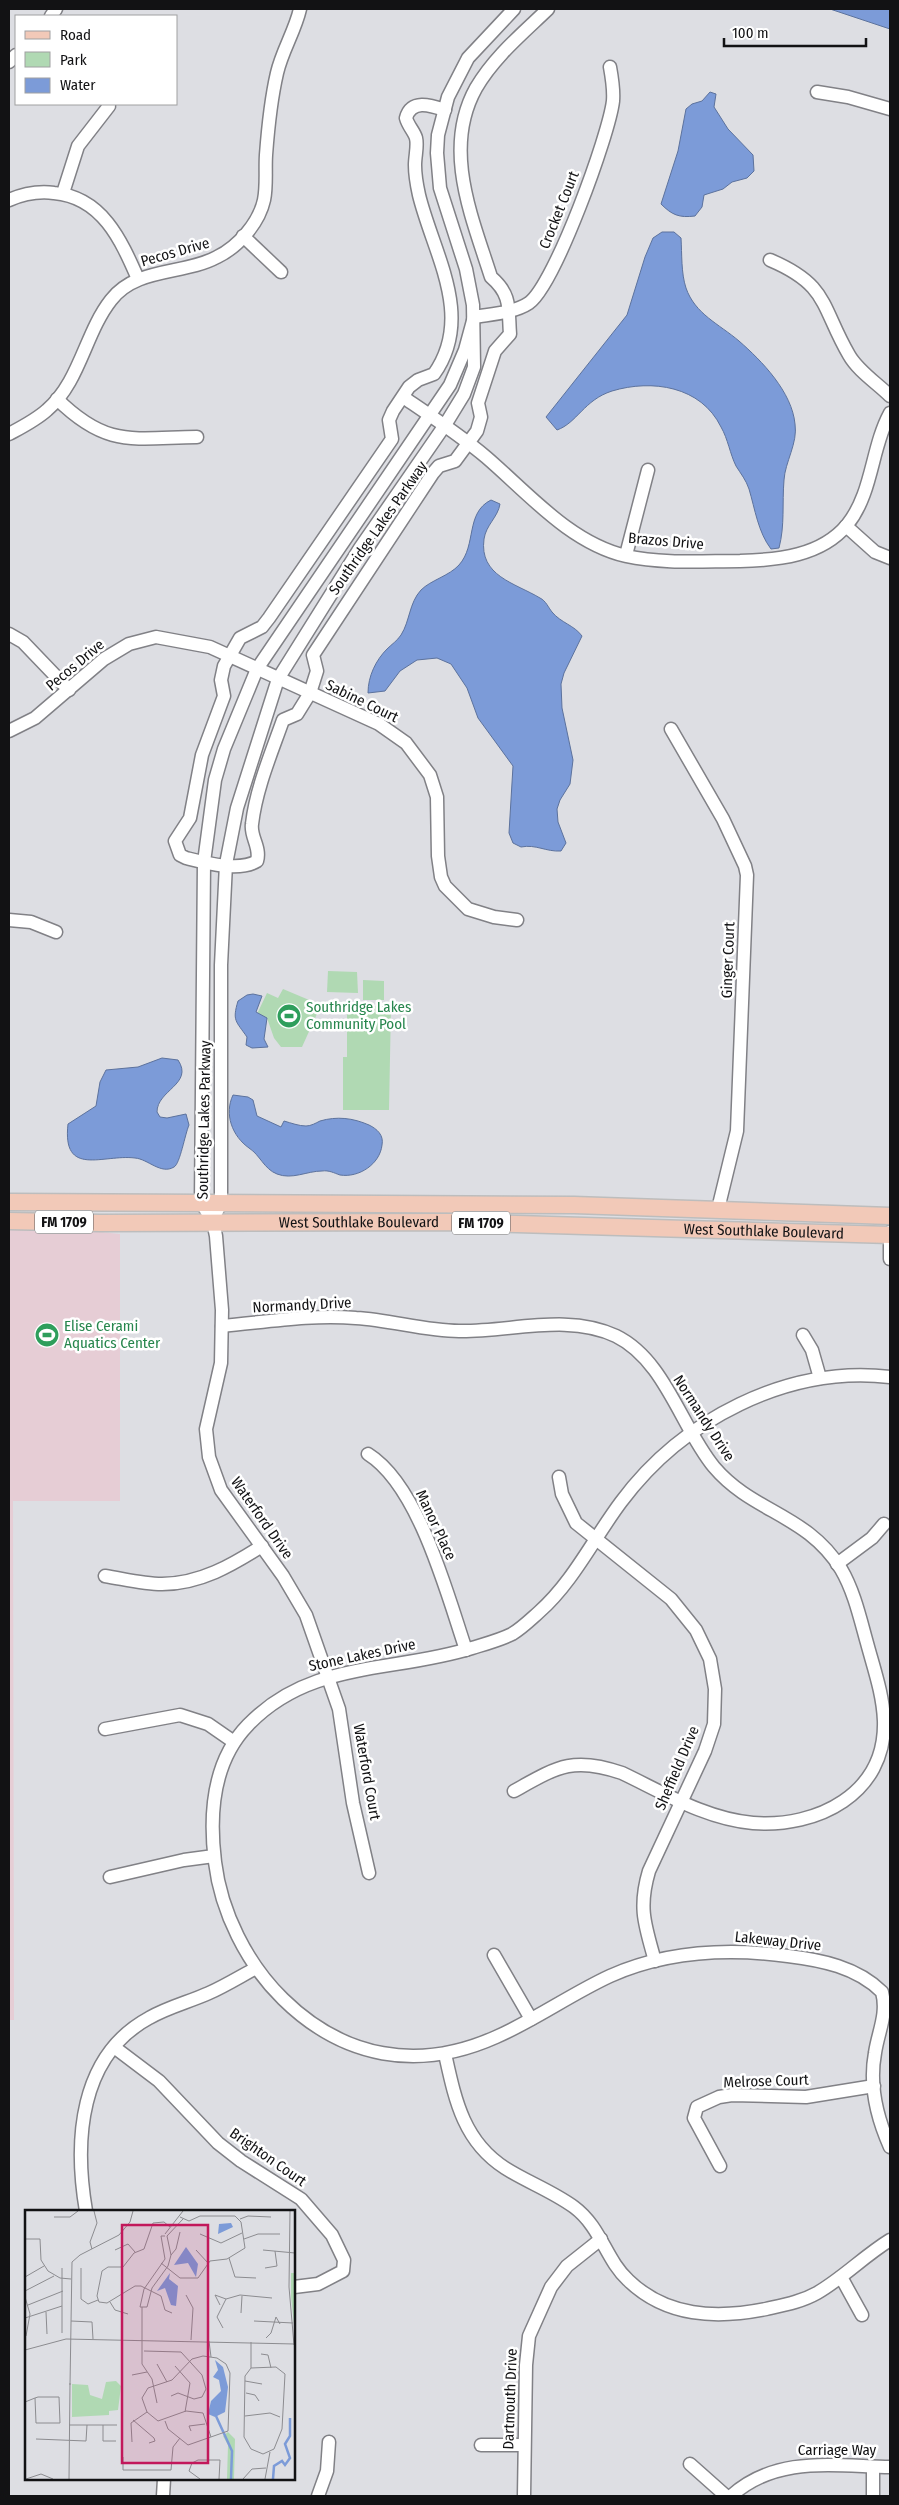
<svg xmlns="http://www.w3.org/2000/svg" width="899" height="2505" font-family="'Fira Sans Condensed',sans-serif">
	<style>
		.education { fill: #e6cdd5 }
		.green { fill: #b0d9b3 }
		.water { fill: #7c9bd8; stroke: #5c729d }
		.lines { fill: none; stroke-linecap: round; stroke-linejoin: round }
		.minor-casing { stroke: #818186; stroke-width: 15 }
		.major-casing { stroke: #bdbdbd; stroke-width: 19 }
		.minor { stroke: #fff; stroke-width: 12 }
		.major { stroke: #f2c9b8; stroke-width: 16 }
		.labels { text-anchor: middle; stroke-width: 5; stroke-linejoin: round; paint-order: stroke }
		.shield { fill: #fff; stroke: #59595a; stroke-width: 1 }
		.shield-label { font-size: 14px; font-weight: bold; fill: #121214 }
		.street-label { font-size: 15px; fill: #121214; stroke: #fff }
		.leisure-label { font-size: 15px; fill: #27864d; stroke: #fff; text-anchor: start }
		.inset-river { fill: none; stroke: #7c9bd8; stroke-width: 2.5 }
		.inset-road { fill: none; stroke: #8c8c90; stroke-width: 1 }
		.view { fill: #c2185b; fill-opacity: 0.15; stroke: #c2185b; stroke-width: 2.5 }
		.inset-edge { fill: none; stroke: #121214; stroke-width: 2.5 }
	</style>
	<rect width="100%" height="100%" fill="#dddee3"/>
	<path class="education" d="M9,1229H71L120,1234V1501H13L14,2020H9Z"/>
	<g class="green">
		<path d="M328,971L357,972L358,993L327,992Z"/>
		<path d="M363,980L384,981V1000H363Z"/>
		<path d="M283,989L321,1005L302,1047H281L274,1038L267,1018L257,1014L267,993L278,998Z"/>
		<path d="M347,1006H391L389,1110H343V1057H347Z"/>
	</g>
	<g class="water">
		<path d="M830,9H890V29Z"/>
		<path d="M710,92L716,94L714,107L728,129L753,155L754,171L747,178L732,182L723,189L704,195L702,207L695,216C679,218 672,215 661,204L678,151L686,109L692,104L702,101Z"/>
		<path d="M662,232H674L681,238C682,254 681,273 686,288C695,314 719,324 739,341C762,361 792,392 795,424C798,443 785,462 784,480C782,504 785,525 779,548L771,549C758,532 755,509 749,489C746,480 741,474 736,466C730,454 728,439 721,427C701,386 652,379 612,391C584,400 577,423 557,430L546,417L627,315L645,257L653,238Z"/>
		<path d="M491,500L500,504C498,517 486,525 484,539C479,576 515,583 540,598C546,601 548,607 552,612C561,623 574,625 582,636L564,673L561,684L562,708L573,760L570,784L560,800L557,809L558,822L566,843L561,851C546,852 536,844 521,847L513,843L509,833L513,766L478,718L467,688L451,664L437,658L417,660L400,671L385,691L368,693C368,676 376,660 387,649C392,644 397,641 401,635C410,621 409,603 421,590C431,580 449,576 459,565C477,545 465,513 491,500Z"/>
		<path d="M253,994L262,996L256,1012L267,1018L264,1039L268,1047L252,1048L246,1045L247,1037C236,1021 232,1021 238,1001L247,995Z"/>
		<path d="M162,1058L178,1060C194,1084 157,1090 157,1112L160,1117L167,1118L186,1114L189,1125C185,1134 180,1164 174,1167C161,1175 148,1159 135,1158C103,1154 62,1178 68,1124L96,1106L100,1082L106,1070L138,1067Z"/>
		<path d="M233,1095L248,1097L253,1100L257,1116L281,1127L284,1121C291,1123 299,1126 306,1126C311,1126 316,1123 320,1121C337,1116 353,1118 369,1125C377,1129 384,1135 382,1145C380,1164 359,1178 340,1175C334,1173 329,1170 322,1171C307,1171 292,1180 277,1174C264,1169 260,1155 249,1148C232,1136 224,1114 233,1095Z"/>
	</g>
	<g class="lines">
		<defs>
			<g id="minor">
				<path d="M51,16L56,9"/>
				<path d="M9,62L16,55"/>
				<path d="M817,92L848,97L890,109"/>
				<path d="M445,110C430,105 411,99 406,118C408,126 414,131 416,138C418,146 415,156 415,165C415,174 417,186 419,195C433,253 475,316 434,374L418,380L409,387L393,411L389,420L392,439L269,618L262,627L240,638L224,666L221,680L224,696L202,755L190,818L175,841L180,855L186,858C206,863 239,872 257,861C261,847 250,837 252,824C256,789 271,754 283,720L297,714L310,693L317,671L313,655L433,473L439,466L455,461L477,431L481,417L478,403L495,351L510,334C508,309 512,295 491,277C472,217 442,149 476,88C494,57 522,34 548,9"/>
				<path d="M63,193L78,146L109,106"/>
				<path d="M9,200C23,194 39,191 54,193C102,197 121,240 138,279"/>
				<path d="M243,236L281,272"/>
				<path d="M770,260C829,285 821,307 849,355C858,371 877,383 890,396"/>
				<path d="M474,317C491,314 514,313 529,303C555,284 609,135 613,101C614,89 612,78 610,67"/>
				<path d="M403,397C431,416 460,435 486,457C528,493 570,543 626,556C663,564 702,561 740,561C778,560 821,556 847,525C873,493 871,448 890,413"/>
				<path d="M57,399C107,448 132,438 197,437"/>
				<path d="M9,434C22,427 36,420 47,410C80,382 85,333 111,300C136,267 184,275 217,257C238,247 259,223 264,200C267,186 265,170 266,155C268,128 271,99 277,73C282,51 295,31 300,9"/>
				<path d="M846,526L875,552L890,558"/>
				<path d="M626,555L648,470"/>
				<path d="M9,634L23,642L69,690"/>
				<path d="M671,729L723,819L745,866L747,875L737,1131L718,1209"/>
				<path d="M9,731L35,718L104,659L129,644L156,637L210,647L379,724L406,743L430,775L437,797L438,856L441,877L445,886L468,909L494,917L517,920"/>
				<path d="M9,920L31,922L56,932"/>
				<path d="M217,1211L221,1202V965L226,864L237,808L278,679L360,548L445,425L464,394L474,367L473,305L466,269L440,188L437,153L438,135L448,97L468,58L514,9"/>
				<path d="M890,1232V1259"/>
				<path d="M222,1326C266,1322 312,1314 356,1318C391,1320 425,1331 459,1331C510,1332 568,1313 616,1336C665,1360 681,1427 714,1467C753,1513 807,1514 841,1569C854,1591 860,1618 867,1643C874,1669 883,1694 884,1721C886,1794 817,1828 753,1823C706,1819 664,1793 622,1773C573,1756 557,1767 514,1791"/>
				<path d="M803,1335L812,1350L820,1378"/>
				<path d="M890,1377C787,1365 682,1420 621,1502C594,1538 573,1582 539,1612C530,1620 522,1628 512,1634C500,1640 485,1644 472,1648C392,1673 310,1660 248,1725C212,1762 209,1814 215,1862C221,1912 247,1964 283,1999C343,2058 418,2072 496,2037C535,2020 571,1994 610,1976C666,1951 728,1948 788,1956C821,1960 857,1967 882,1992C888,2014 878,2032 875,2053C869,2085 877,2118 890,2147"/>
				<path d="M368,1454C419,1486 447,1594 466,1650"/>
				<path d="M559,1477L562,1494L576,1523L671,1599L696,1630L710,1659L715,1689L714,1724L705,1751L649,1871C638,1908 645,1925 655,1961"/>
				<path d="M837,1564L872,1538L884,1524"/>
				<path d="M105,1576C124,1579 143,1584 162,1584C200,1584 232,1565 262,1546"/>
				<path d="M105,1729L180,1715L208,1724L234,1742"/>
				<path d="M369,1873L353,1803L339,1709L306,1615L283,1576L221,1490L209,1457L206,1429L221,1363L222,1310L216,1236L213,1222L201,1202L204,862L215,780L224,749L257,669L450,385L465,350L474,317"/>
				<path d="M110,1877L184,1860L214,1856"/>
				<path d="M494,1955L531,2019"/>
				<path d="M114,2047L159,2081L218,2143L241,2161L301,2199L332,2235L344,2260L343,2271L318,2284L294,2287"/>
				<path d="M445,2054C455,2099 463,2141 505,2168C527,2182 552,2191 574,2207C601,2227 606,2260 628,2280C666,2317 716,2319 766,2309C784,2305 801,2302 817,2293C843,2278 864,2256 890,2240"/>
				<path d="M720,2166L694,2118L697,2107L719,2097L732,2095L806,2097L874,2086"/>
				<path d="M86,2211C74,2141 79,2056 149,2018C168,2007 189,2002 209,1993C225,1986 241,1976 256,1968"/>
				<path d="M841,2277L862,2315"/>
				<path d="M481,2445H524"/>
				<path d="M690,2464L726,2496"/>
				<path d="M873,2467V2496"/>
				<path d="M163,2496L164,2479"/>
				<path d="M318,2496L327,2471L329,2442"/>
				<path d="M524,2496L526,2365L529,2336L551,2287L567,2266L601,2239"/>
				<path d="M731,2496C777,2455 834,2466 890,2467"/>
			</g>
			<g id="major">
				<path d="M9,1202L574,1205L890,1216"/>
				<path id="s1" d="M9,1221L100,1223L450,1222L890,1235"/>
			</g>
		</defs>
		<use href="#minor" class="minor-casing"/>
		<use href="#major" class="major-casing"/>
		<use href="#minor" class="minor"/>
		<use href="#major" class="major"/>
	</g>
	<defs>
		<symbol id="stadium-disc" viewBox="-11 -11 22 22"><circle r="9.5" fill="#2e9e5b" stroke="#fff"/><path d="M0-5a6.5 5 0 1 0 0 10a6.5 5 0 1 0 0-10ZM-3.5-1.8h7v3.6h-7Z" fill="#fff"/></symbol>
	</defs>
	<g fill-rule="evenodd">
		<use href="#stadium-disc" x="275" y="1002" width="28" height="28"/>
		<use href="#stadium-disc" x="33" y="1321" width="28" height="28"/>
	</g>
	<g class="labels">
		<g class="shield">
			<rect x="35" y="1210.5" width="58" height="23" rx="4"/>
			<rect x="452" y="1211.5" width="58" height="23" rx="4"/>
		</g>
		<g class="shield-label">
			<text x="64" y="1227">FM 1709</text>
			<text x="481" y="1228">FM 1709</text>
		</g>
		<g class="street-label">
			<text transform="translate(559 210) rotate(-68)" y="5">Crocket Court</text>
			<text transform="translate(175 252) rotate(-16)" y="5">Pecos Drive</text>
			<text transform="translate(378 528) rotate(-55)" y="5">Southridge Lakes Parkway</text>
			<text transform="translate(666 541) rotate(5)" y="5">Brazos Drive</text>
			<text transform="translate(75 665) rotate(-40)" y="5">Pecos Drive</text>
			<text transform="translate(362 701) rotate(26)" y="5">Sabine Court</text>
			<text transform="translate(728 960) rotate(-88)" y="5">Ginger Court</text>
			<text transform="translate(204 1120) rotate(-89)" y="5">Southridge Lakes Parkway</text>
			<text dy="5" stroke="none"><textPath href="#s1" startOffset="350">West Southlake Boulevard</textPath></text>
			<text dy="5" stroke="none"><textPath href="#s1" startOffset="755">West Southlake Boulevard</textPath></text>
			<text transform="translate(302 1305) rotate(-3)" y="5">Normandy Drive</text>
			<text transform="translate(704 1418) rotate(57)" y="5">Normandy Drive</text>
			<text transform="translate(262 1518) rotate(55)" y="5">Waterford Drive</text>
			<text transform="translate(436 1525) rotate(65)" y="5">Manor Place</text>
			<text transform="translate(362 1655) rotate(-12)" y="5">Stone Lakes Drive</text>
			<text transform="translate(677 1768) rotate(-67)" y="5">Sheffield Drive</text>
			<text transform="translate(367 1772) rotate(80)" y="5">Waterford Court</text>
			<text transform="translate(778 1941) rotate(6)" y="5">Lakeway Drive</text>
			<text transform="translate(766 2081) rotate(-2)" y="5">Melrose Court</text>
			<text transform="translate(268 2157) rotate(35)" y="5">Brighton Court</text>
			<text transform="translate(510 2399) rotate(-88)" y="5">Dartmouth Drive</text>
			<text x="837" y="2455">Carriage Way</text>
		</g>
		<g class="leisure-label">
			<text x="306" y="1012">Southridge Lakes<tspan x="306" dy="17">Community Pool</tspan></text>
			<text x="64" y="1331">Elise Cerami<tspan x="64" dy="17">Aquatics Center</tspan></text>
		</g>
	</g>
	<g transform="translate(25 2210)">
		<rect width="270" height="270" fill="#dddee3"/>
		<path d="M266,63H270V123L266,87ZM91,171L96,176L93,200L84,201V205L47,207V174L63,175L65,185L77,189L81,172ZM203,222L210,229L209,269H202L203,235L198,226Z" fill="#b0d9b3"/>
		<path d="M194,14L206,13L208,17L193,24ZM161,37L173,54L171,67L163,53L149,55ZM145,63L144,69L153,76L151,96L146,95L140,78L132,81ZM190,150L198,157L203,177L200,202L190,207L183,204L186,191L196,181L194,170L188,167L193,160Z" fill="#7c9bd8"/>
		<path class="inset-river" d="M191,206L207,241L206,269M248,269L249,256L257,251L260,255L265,248L260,234L265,226V208"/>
		<path class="inset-road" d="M265,1L264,77L269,135M29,7H45L53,1M215,9L223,6L246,7M145,17L139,12L128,13L119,39L109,43L98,57H83L77,61L72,86L74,92L82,93L110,76H116L136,86L140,100L147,103M140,24L158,1M175,24L196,33L217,23M140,26H136L140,49L119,79L115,97H122L127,78L143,56L146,45L142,26L158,9M0,29H15L16,50L23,61L35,68L46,69M219,29L233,24H255M67,39L65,32L72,13L69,1M90,40L103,34L110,42M171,40L183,53M238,40L270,43M146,45L151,39L155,22M204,48L210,67L231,68M136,53L155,68H173L185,51L202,49L220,38L216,12L210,6H175L164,11L155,7M37,58V123M56,58V89L63,94L73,90M240,58L252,56L250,41M0,67L19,56M0,81L29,66M161,85L168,98L166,130M0,87L5,104L1,126M85,92L90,100L103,104M3,95L38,81M195,95L190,85L201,89M117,97V154L127,169L132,193M21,102L22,124M216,103L217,86M0,108L37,96M46,111L67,112L68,129M229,111L268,113M198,118L192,107L201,89L215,85L247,88M244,125L241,128L246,123L251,107L255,114M184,131L186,147M0,140L41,129L270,134M119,141L156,142L177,165L181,179L177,187L169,189L153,183L146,186M236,144L243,145L246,158M132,154L142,172M150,156L165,173L160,202M251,157L260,164L257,219L249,239L238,244L226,239L219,227L220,166L226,158ZM226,158V132M107,165L122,162M220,171L237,174M45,175L47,52L55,45L94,25L105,12L108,1M221,183L230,185L234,191M0,192L10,188L13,187H34L35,213H11L10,188M220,206L245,203L255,207M108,210L129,228L130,231L124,233M140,211L143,219L163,235L203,221L205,163L201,154L192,148L178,146L167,149L147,170L123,178L117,188L122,202L133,211L161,201L178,203L186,227M44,215H92M78,215V231H91M166,221L164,216L180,214M11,229L61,231L62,215M107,232L106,213L122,202M98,247V260H146L148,237L155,228M1,269L16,264L28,269M44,269L45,173M175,269L164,261L167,253L173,250H195L194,269M218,269L227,259L241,258M240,269L245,242"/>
		<path class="view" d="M97,15H183V253H97Z"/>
		<rect width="270" height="270" class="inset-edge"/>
	</g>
	<rect width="899" height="2505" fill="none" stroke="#121214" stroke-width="20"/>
	<rect x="15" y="15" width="162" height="90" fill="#ffffff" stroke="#a0a0a1"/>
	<rect x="25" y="31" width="25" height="8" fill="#f2c9b8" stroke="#a0a0a1"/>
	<text x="60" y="40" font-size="15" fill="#121214">Road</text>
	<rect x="25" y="52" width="25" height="15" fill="#b0d9b3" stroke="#a0a0a1"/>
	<text x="60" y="65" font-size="15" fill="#121214">Park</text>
	<rect x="25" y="78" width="25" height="15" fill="#7c9bd8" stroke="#a0a0a1"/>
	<text x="60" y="90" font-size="15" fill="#121214">Water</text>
	<path d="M724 38v8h142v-8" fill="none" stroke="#121214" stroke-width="2.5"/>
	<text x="732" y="38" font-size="15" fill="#121214" stroke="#ffffff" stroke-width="4" paint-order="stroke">100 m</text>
</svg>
